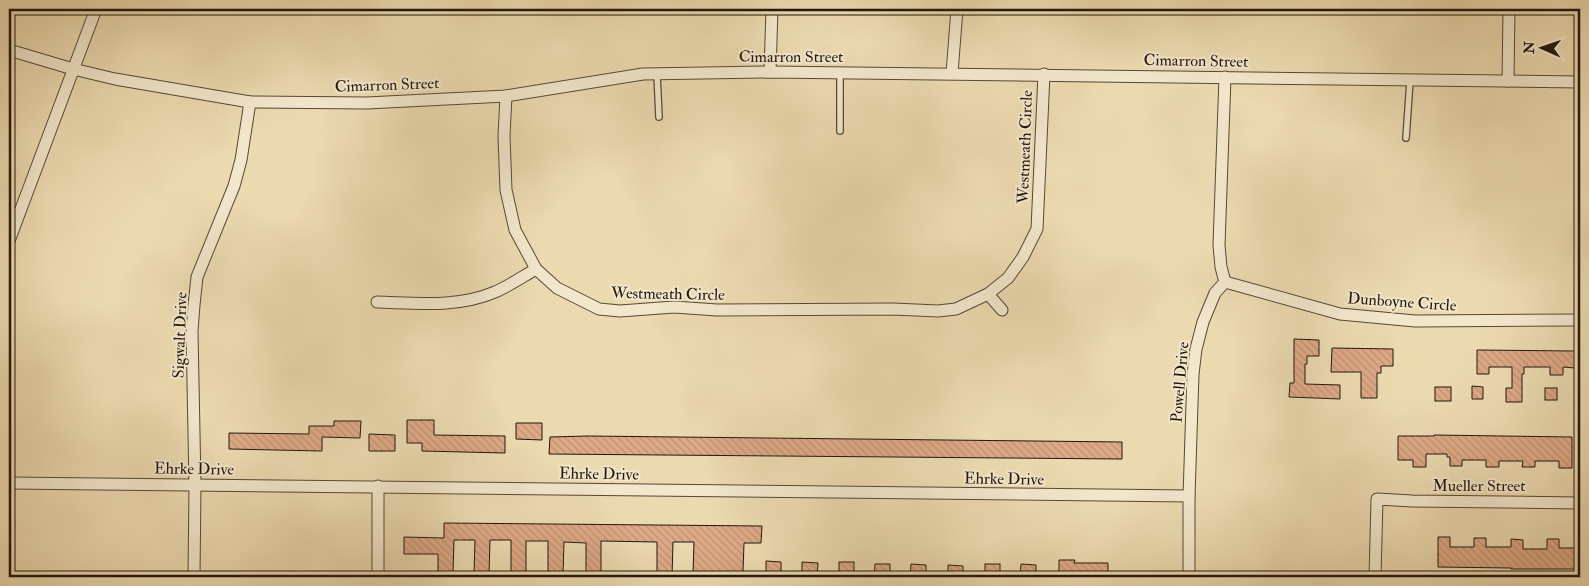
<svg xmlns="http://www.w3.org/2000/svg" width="1589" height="586" font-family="'IM FELL Double Pica',serif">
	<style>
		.building { fill: url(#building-back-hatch); stroke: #23170d }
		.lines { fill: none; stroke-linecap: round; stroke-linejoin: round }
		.lane-casing { stroke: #554836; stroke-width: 8 }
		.street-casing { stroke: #554836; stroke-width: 13 }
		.lane { stroke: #f2e6cb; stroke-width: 5.5 }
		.street { stroke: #f2e6cb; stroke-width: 11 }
		.labels { text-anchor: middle; stroke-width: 4; stroke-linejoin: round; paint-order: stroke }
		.street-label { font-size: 16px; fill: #23170d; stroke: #f2e6cb }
	</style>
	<defs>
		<pattern id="building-back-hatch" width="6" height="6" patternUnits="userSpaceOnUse" patternTransform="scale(1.25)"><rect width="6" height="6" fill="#dea986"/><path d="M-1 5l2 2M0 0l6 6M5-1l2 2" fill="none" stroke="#be9172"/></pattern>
	</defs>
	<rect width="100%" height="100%" fill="#ebd9af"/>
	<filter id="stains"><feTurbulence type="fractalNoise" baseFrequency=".004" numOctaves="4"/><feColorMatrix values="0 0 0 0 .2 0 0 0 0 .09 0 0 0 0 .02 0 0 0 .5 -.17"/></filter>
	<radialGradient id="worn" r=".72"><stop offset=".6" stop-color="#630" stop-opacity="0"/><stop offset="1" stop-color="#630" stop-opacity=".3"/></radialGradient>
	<g class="building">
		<path d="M1294,339L1319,340V356H1307V364H1305V384L1340,385V399L1289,397L1290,383H1294Z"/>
		<path d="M1332,348L1393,349V366H1381V373H1377V398H1361V372H1331Z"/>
		<path d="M1477,350L1575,351V368L1563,367V375H1550V367H1524V374H1522V402H1506V388H1512V367H1489V374H1477Z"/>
		<path d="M1472,386L1483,387V399H1472Z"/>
		<rect x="1435" y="387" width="16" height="14"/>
		<rect x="1545" y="388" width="12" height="12"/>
		<path d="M407,420H434V435L505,436V453L422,451V443H407Z"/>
		<path d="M334,421H361L360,438L322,437V451L229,449V433L309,434V426H334Z"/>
		<path d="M516,423H542V440L516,439Z"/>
		<path d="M369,434L395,435V451H369Z"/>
		<path d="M1434,435L1572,437V468H1559V461H1535V467H1522L1523,461H1499V467H1486V460H1462V466H1450V457H1447V454H1426V467H1413V460H1398V436H1434Z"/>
		<path d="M588,436L1122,442V459L549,454L550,437Z"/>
		<path d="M444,523L762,526L761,543H744L743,572H709V575L693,574L694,542H673L672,577L657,576V542L601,541V575H586V543L564,542L563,575H548V541H526V575L511,574V540H490L489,574H474L475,540H454L453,573H438V554H404V537L444,538Z"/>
		<path d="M1438,537H1450V547H1474V538H1486V547H1511V539L1523,540V549H1547V539H1559V548H1575V569H1511V568L1438,567Z"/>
		<path d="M1059,560H1075L1074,563H1108V577L1059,575Z"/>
		<path d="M766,561L781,562V577H766Z"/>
		<path d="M802,562L818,563L817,577H802Z"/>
		<rect x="839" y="562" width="15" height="15"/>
		<path d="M875,564H890V577H874Z"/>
		<path d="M911,564L926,565V577H910Z"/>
		<rect x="985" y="564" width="15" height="13"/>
		<path d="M1021,564L1036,565V577H1020Z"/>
		<path d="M948,565L963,566V577H948Z"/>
	</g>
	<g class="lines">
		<defs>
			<g id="lane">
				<path d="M657,74L659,117"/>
				<path d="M840,131V73"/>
				<path d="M1406,138L1410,81"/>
			</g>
			<g id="street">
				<path d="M9,50L73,69L115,79L250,102L367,103L506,96L643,74L770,72L1580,82"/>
				<path d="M770,72L772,9"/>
				<path d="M952,73L957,9"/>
				<path d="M1508,81L1509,9"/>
				<path d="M506,96L504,136L506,190L515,230L536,269L557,288L599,309L620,311L674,307L717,310L893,309L938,311L956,309L988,294"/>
				<path d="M9,241L96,9"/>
				<path d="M1225,282L1340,314L1415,321L1580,320"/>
				<path d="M377,302C416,303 458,308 495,292C509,286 522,277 536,269"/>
				<path d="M1002,310L988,294L1008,278L1023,257L1037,229L1044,74"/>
				<path d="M9,483L1189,496"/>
				<path d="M194,577L195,485L192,331L194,305L197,277L234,186L241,160L250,102"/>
				<path d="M378,577V486"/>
				<path d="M1189,577V496L1193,374L1196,349L1203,322L1215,293L1225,282L1221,267L1219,245L1225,77"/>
				<path d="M1375,577L1377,499L1412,501L1580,503"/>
			</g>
		</defs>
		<use href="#lane" class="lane-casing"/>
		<use href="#street" class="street-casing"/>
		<use href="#lane" class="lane"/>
		<use href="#street" class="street"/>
	</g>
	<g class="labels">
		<g class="street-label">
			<text x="791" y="62">Cimarron Street</text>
			<text transform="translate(1196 60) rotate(1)" y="6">Cimarron Street</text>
			<text transform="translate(387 84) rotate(-2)" y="6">Cimarron Street</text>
			<text transform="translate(1024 147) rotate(-88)" y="6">Westmeath Circle</text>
			<text transform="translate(668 293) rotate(1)" y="6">Westmeath Circle</text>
			<text transform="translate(1402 301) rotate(4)" y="6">Dunboyne Circle</text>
			<text transform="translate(179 335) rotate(-88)" y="6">Sigwalt Drive</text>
			<text transform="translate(1179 382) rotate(-85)" y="6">Powell Drive</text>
			<text transform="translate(194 468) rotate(1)" y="6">Ehrke Drive</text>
			<text transform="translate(599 473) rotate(1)" y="6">Ehrke Drive</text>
			<text transform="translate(1004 478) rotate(1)" y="6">Ehrke Drive</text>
			<text x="1479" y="491">Mueller Street</text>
		</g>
	</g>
	<rect width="1589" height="586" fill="none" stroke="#ebd9af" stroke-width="30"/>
	<rect x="10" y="10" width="1569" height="566" fill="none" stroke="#23170d" stroke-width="2.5"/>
	<rect x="15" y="15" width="1559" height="556" fill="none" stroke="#23170d"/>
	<g transform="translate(1542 48) rotate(272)" stroke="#f2e6cb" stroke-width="4" paint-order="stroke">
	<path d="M0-4L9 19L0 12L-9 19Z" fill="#23170d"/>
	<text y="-8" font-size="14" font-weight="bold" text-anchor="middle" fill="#23170d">N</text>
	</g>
	<rect width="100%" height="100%" filter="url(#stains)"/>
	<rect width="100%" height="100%" fill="url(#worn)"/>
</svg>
